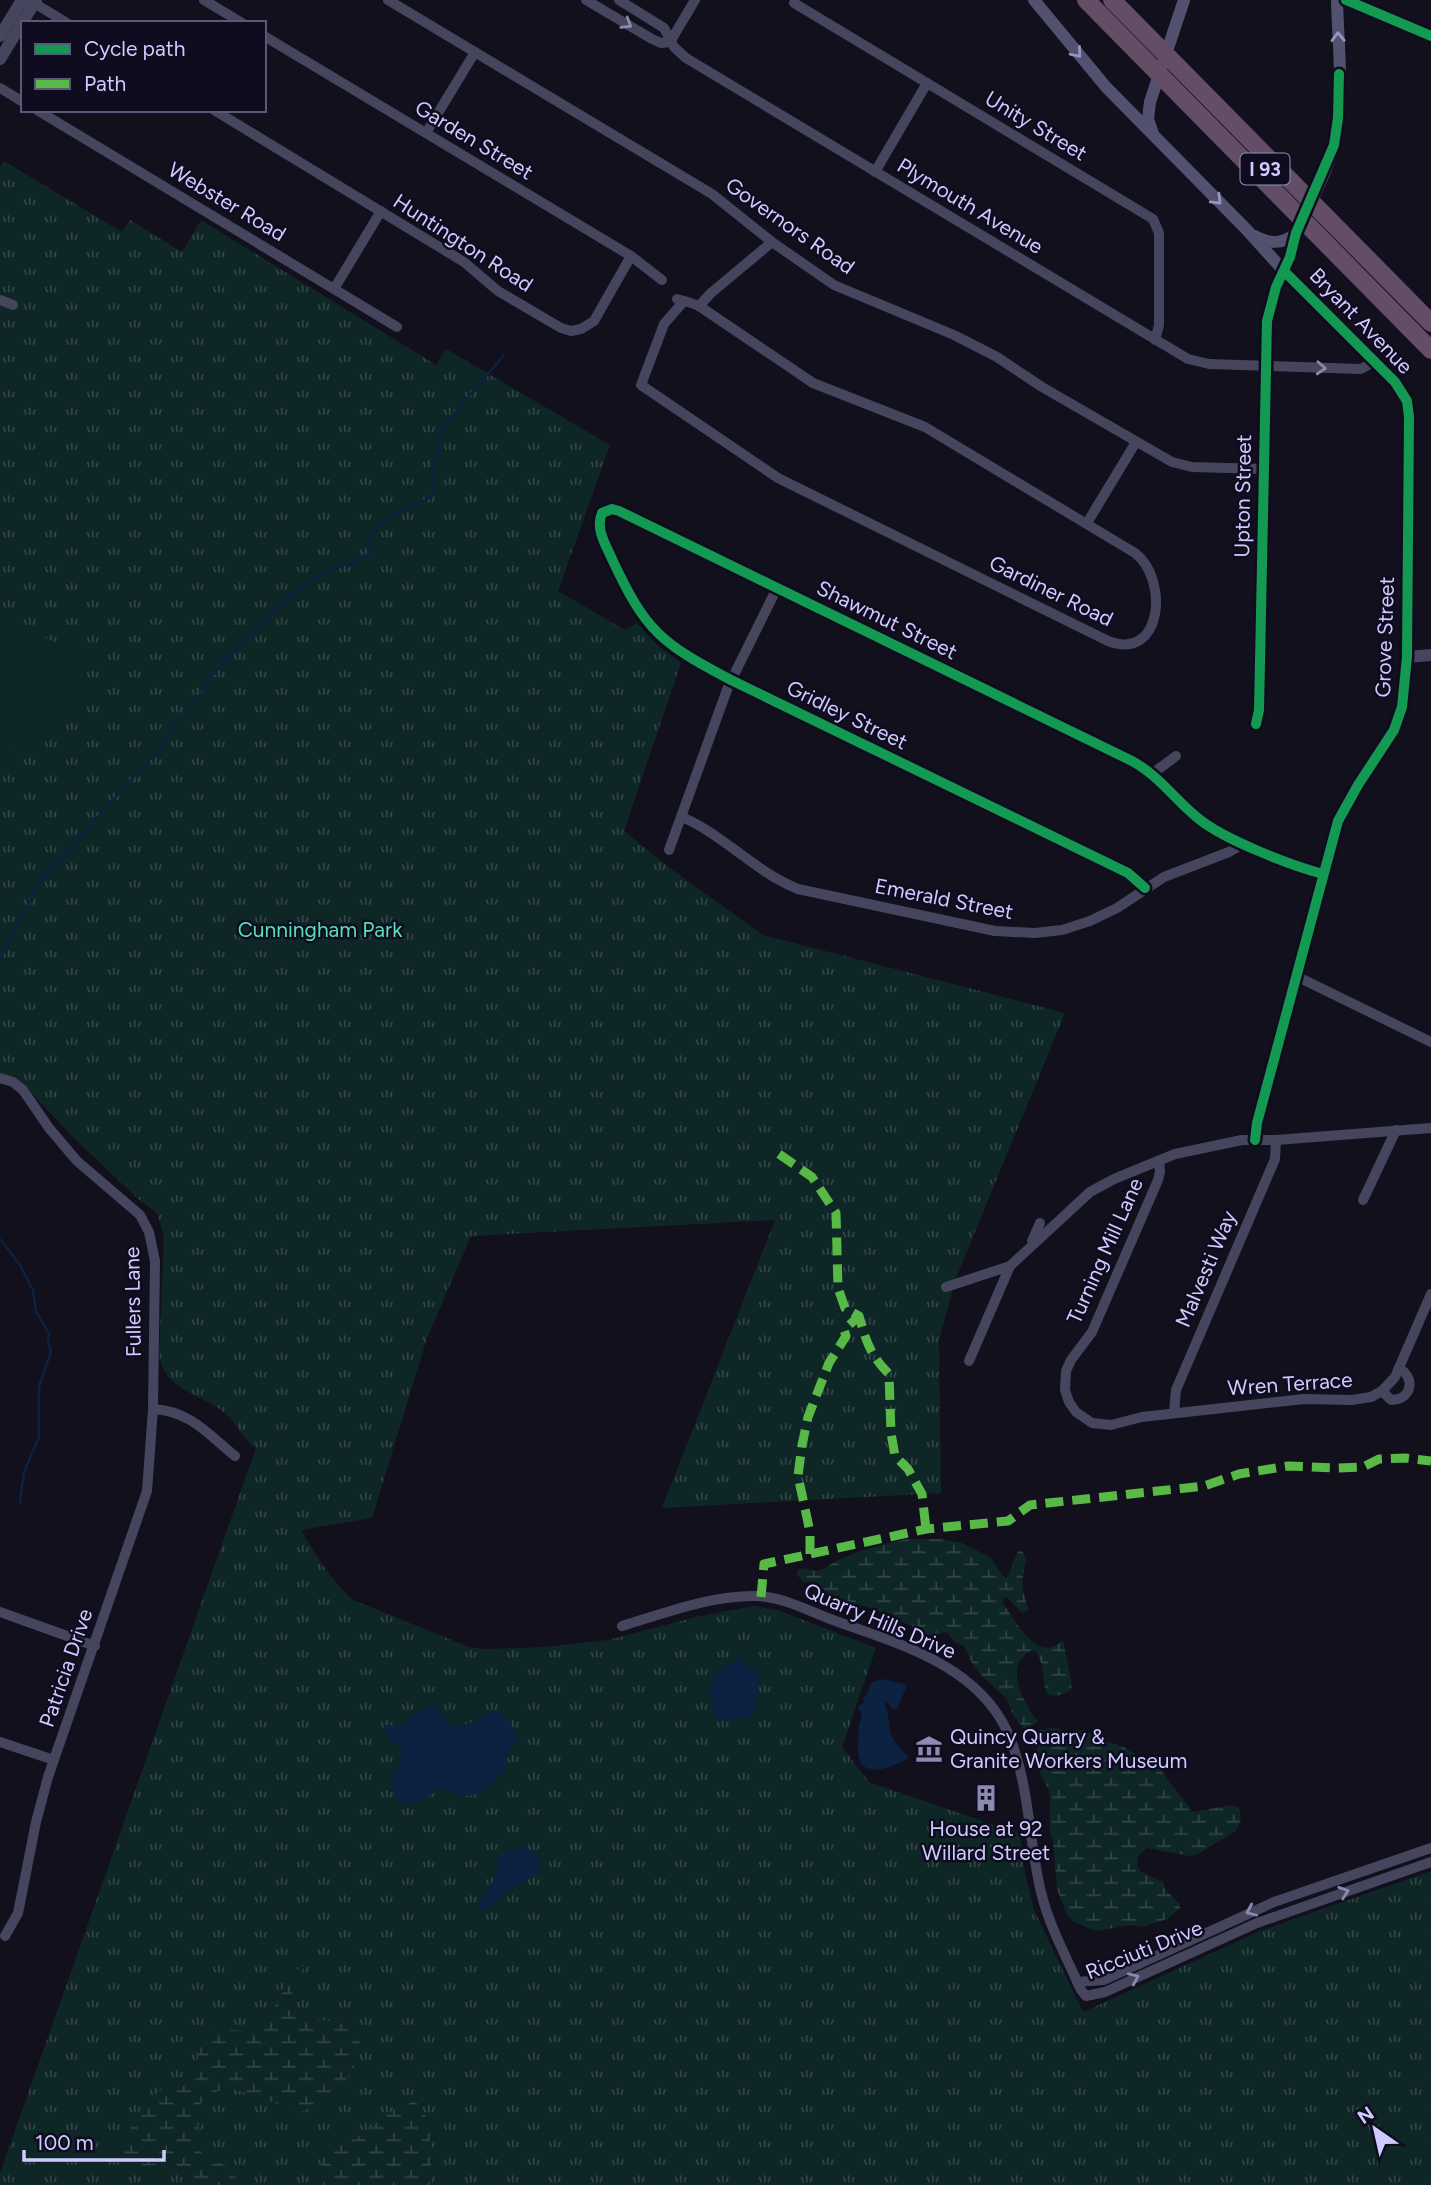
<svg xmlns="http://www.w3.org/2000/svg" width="1431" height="2185" font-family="Figtree,sans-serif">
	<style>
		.grass { fill: url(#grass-tufts) }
		.wetland { fill: url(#wetland-marsh) }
		.pitch { fill: #0f2626 }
		.water { fill: #0d2141 }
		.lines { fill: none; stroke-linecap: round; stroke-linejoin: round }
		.stream { stroke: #0d2141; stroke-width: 2.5 }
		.minor { stroke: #45455d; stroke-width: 10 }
		.tertiary { stroke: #45455d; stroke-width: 12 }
		.secondary { stroke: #525170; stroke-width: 12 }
		.motorway { stroke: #644d67; stroke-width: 18 }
		.quiet { stroke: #58b947; stroke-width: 9; stroke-dasharray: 18 9; stroke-linecap: butt }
		.cycleway-casing { stroke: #0f0c20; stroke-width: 15 }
		.cycleway { stroke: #139951; stroke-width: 10 }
		.oneway { stroke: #8a88ae }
		.oneway2 { stroke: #9794bf }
		.labels { text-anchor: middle; stroke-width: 5; stroke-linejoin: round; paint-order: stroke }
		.shield { fill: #0f0c20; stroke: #9592bc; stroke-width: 2 }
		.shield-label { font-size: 19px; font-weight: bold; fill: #cfcbff }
		.street-label { font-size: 21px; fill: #cfcbff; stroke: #0f0c20 }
		.park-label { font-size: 21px; fill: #57dfb8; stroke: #0f0c20 }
		.poi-label { font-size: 21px; fill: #cfcbff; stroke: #0f0c20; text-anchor: start }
	</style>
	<defs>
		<pattern id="grass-tufts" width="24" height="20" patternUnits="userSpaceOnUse" patternTransform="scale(1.75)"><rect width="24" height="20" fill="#0f2626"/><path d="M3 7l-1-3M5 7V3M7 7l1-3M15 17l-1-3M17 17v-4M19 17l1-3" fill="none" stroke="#314447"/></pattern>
		<pattern id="wetland-marsh" width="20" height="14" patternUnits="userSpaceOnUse" patternTransform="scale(1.75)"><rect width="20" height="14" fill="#0f2626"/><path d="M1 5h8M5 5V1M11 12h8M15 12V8" fill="none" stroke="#314447"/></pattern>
	</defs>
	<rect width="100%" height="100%" fill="#12101c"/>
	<path class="grass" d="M4,161L122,232L130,220L182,252L201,220L436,365L446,349L610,445L558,591L625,630L637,623L656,644L681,663L624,831L671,869L763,935L1065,1013L956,1278L939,1340L941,1493L662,1508L775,1220L471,1236L427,1338L372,1518L301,1530C317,1556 330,1580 353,1600L469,1647L485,1649L545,1647L608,1640L696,1617L754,1606L777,1610L876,1648L842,1747L869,1782L1020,1834L1025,1873L1034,1910L1083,2012L1260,1931L1431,1871V2185H0V2173L256,1448C244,1441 238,1425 227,1415C204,1394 163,1391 159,1354L164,1236L157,1213L137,1198L74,1138L18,1079L0,1073V167Z"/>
	<g class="wetland">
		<path d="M907,1539H940L962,1543L991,1558L1003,1576L1007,1578L1018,1551L1023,1552L1026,1560C1021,1579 1021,1590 1029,1609L1022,1613L1007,1597L1003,1598V1603C1015,1620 1038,1666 1063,1640L1072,1684L1071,1690C1063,1694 1057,1698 1047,1694C1041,1678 1047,1668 1035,1651H1030C1003,1667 1024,1703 1038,1722L1025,1730L1013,1715L1007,1699L980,1674L973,1665L964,1646L954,1642L948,1633L944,1632L930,1639L912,1626L868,1607L836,1600L828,1596L817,1585L812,1582H804L797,1575L798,1570C807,1566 810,1572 818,1571C826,1569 831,1563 838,1560C860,1550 883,1544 907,1539Z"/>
		<path d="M1056,1727L1064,1731L1084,1730L1101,1740L1122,1746L1142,1759L1154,1761L1193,1812L1232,1805L1239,1807L1241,1819L1236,1831L1196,1855L1189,1856L1147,1848L1138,1856L1137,1867L1141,1872L1163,1882L1165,1889L1180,1904V1908L1167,1919L1142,1927L1131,1925L1096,1931L1074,1922L1067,1915L1057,1889L1053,1840L1050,1832V1799L1049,1791L1038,1769L1036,1731Z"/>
		<path d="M302,1966H306C303,1970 297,1974 295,1979C287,1997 297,2018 317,2020C328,2021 335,2020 344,2025C353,2029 357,2037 361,2046C353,2084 331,2097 298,2114L284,2106L231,2088L218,2091L204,2098L196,2112L200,2151L207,2159L228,2166L240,2183L244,2185H204L199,2180L187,2178L169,2167L158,2165L132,2166L117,2152C126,2138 145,2099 158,2092C175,2083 182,2092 198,2077C199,2063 195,2045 205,2034C219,2020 242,2038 258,2028C279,2014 278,1983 302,1966Z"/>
		<path d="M413,2102L421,2105L429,2124L432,2185H311L331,2144L344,2139H355L393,2110Z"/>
	</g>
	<path class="pitch" d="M0,618L84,655L83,707L0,754Z"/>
	<g class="water">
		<path d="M737,1659C759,1673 763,1671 756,1698C755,1704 756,1709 753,1715L746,1718L719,1721C709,1714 715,1701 708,1692C712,1676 725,1667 737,1659Z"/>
		<path d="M881,1679L905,1684L906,1688L897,1709H893L887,1702L885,1705C890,1715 888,1724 891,1734C895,1745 903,1750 909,1758C885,1771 855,1781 858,1743C859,1733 857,1726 862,1717L858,1707L865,1701L862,1698L867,1694L871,1683Z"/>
		<path d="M431,1705L440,1711L453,1727L477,1721L494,1710C507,1715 515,1728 517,1742L509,1752L505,1771C494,1782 477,1799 461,1796C453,1794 449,1789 440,1788L428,1797L403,1806L396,1798L390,1780L402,1764L400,1755L403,1751C394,1743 383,1738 385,1725H405L407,1718Z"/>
		<path d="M524,1846L538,1859L540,1872L507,1892L489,1909L478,1908L477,1903C488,1889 500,1877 497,1857L503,1853L514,1852L518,1847Z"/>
	</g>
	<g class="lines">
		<g class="stream">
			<path d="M0,959L42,878L163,745L177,722L201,697L209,679L236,649L289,596L321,575L368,555L371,549L368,535L372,531L401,511L421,503L429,498L434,484L431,474L433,465L440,449L438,436L441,429L504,355"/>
			<path d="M0,1239L20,1265L33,1290L36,1311L49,1334L48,1342L51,1352L39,1386V1437L24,1472L20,1502"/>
		</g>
		<g class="minor">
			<path d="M29,0L67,23"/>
			<path d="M204,0L242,23"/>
			<path d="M388,0L712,194L772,242L834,285L954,335L997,357L1042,387L1172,462L1192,467L1263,469"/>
			<path d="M586,0L652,39L661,43L670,42"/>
			<path d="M619,0L664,28L674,47L686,58L1188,359L1209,364L1361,369L1375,361"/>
			<path d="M794,3L1153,219L1159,233V325L1155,340"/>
			<path d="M264,36L631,256L662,280"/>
			<path d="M670,42L695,0"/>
			<path d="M0,88L23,102"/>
			<path d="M37,110L397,327"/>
			<path d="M214,110L464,262L498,291L561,328L571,331L581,329L594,321L631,256"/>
			<path d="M426,133L475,52"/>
			<path d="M875,172L927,83"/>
			<path d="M334,289L381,211"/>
			<path d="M677,299C685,301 692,303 699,306L813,383L925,427L1135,553C1169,579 1163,662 1108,641L778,478L641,385L664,324L684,301"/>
			<path d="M0,300L13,305"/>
			<path d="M699,306L711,293L772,242"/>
			<path d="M1087,523L1136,442"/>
			<path d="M1256,724L1259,710L1265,343L1269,309L1284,271"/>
			<path d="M1152,774L1176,756"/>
			<path d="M682,817C724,835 755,872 798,889L995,931L1035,933L1062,930L1090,921L1117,908L1164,877L1229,852L1236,848L1240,842"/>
			<path d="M669,850L728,687L777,588"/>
			<path d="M1145,888L1128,873L731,680C661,643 646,632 612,559C606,545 595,529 602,513L612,509L619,511L1130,760C1158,774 1175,800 1199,819C1225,840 1290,865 1323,874"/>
			<path d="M1296,976L1431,1042"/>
			<path d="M0,1078L13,1082L23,1090L49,1128L77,1161L140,1215L149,1232L155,1261L153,1409L147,1491L48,1777L36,1822L18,1913L5,1936"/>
			<path d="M1255,1140L1257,1123L1338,821C1351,785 1383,758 1398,722C1406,702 1406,678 1407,657"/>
			<path d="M1159,1161L1160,1172L1158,1180L1092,1332L1071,1360L1066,1371L1065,1390L1069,1402L1076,1412L1092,1423L1111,1425L1142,1417L1304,1399L1352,1400L1371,1397L1382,1391L1395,1377L1431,1294"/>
			<path d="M1363,1200L1396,1130"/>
			<path d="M1032,1241L1040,1223"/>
			<path d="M946,1287L1010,1266L1090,1192L1114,1179L1175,1154L1242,1140H1276L1431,1128"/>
			<path d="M969,1361L1010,1266"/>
			<path d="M1382,1391L1391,1400C1412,1399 1416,1379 1399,1368"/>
			<path d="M153,1409C190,1411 208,1434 235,1456"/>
			<path d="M1174,1413L1176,1390L1275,1159L1276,1140"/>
			<path d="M0,1612L95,1646"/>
			<path d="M622,1626C665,1613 711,1595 757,1596C783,1597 809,1611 833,1620C896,1643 976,1664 1007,1731C1030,1783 1028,1838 1041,1892C1049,1926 1067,1958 1081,1990L1086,1996L1105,1992L1257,1923L1431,1862"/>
			<path d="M0,1742L54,1760"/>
			<path d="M1077,1982L1104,1980L1274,1902L1431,1848"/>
		</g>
		<g class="tertiary">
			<path d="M0,36L22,0"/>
			<path d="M0,59L36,0"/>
			<path d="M1284,271L1395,382L1407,401L1409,417L1407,657L1431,655"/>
		</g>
		<g class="secondary">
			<path d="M1034,0L1106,87L1246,229L1284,271C1290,258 1292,244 1298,230C1311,199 1330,169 1336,135C1344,91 1338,44 1337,0"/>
			<path d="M1346,0L1431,36"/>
			<path d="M1153,134L1148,119L1150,102L1184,0"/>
			<path d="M1255,236C1270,244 1283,245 1296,233"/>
		</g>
		<g class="motorway">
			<path d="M1086,0L1431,350"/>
			<path d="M1112,0L1431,323"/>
		</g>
		<g class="quiet">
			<path d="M779,1154L812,1177L836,1213L838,1288L845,1308L859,1316C866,1341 870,1355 889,1374L891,1433L895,1456L908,1469L922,1494L926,1529"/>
			<path d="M810,1554V1532L798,1476L802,1445L808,1417L829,1363L846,1336L844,1330L859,1316"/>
			<path d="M761,1597L764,1564L926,1529L1008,1521L1030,1505L1204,1486L1239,1474L1288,1466L1337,1468L1363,1467L1379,1459L1406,1458L1431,1461"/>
		</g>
		<defs>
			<g id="cycleway">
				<path d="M1346,0L1431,36"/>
				<path d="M1256,724L1259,710L1267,321L1276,287L1290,257L1296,233L1334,145L1338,118L1339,74"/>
				<path d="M1145,888L1128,873L731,680C661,643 646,632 612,559C606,545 595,529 602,513L612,509L619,511L1130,760C1158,774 1175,800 1199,819C1225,840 1290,865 1323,874"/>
				<path d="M1255,1140L1257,1123L1338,821L1358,785L1394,730L1402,707L1407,657L1409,417L1407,401L1395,382L1284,271"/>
			</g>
		</defs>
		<use href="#cycleway" class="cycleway-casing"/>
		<use href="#cycleway" class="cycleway"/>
	</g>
	<defs><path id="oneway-chevron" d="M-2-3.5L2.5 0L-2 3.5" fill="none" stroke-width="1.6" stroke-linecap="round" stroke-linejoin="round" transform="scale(1.75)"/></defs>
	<g class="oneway">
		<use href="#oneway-chevron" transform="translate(627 24) rotate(31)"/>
		<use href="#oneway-chevron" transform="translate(1321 368) rotate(3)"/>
		<use href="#oneway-chevron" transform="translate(1344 1892) rotate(-19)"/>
		<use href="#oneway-chevron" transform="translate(1251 1911) rotate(156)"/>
		<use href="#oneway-chevron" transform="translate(1134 1978) rotate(-24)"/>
	</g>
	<g class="oneway2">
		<use href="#oneway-chevron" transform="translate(1338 37) rotate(-91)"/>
		<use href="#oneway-chevron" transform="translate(1077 53) rotate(50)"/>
		<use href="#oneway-chevron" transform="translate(1217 200) rotate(45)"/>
	</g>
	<defs>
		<symbol id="museum-bare" viewBox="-9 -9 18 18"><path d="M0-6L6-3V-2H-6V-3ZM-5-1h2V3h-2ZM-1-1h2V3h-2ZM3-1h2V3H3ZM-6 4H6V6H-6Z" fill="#8d8ab0" stroke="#0f0c20" stroke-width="2.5" paint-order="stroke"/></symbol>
		<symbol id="building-bare" viewBox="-9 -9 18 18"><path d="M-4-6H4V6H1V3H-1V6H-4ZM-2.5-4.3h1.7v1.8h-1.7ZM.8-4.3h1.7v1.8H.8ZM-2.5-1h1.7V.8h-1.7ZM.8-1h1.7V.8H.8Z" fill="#8d8ab0" stroke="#0f0c20" stroke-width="2.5" paint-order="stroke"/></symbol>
	</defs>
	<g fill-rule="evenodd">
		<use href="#museum-bare" x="910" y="1730" width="38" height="38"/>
		<use href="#building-bare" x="967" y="1779" width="38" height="38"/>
	</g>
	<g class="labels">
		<rect class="shield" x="1240.5" y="153.5" width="49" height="31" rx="5"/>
		<g class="shield-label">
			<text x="1265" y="176">I 93</text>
		</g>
		<g class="street-label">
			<text transform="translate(1036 126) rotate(31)" y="7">Unity Street</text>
			<text transform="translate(474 140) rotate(31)" y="7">Garden Street</text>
			<text transform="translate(227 202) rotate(31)" y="7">Webster Road</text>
			<text transform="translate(970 206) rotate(31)" y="7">Plymouth Avenue</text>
			<text transform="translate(790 226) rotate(35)" y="7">Governors Road</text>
			<text transform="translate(463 243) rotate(33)" y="7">Huntington Road</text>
			<text transform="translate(1361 321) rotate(46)" y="7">Bryant Avenue</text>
			<text transform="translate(1243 496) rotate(-89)" y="7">Upton Street</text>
			<text transform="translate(1051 591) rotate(26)" y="7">Gardiner Road</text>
			<text transform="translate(887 620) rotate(26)" y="7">Shawmut Street</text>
			<text transform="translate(1385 637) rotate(-88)" y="7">Grove Street</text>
			<text transform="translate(847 715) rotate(26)" y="7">Gridley Street</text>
			<text transform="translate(944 899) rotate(11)" y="7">Emerald Street</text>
			<text transform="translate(1105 1251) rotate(-66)" y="7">Turning Mill Lane</text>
			<text transform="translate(1206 1269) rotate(-67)" y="7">Malvesti Way</text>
			<text transform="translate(133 1302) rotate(-91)" y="7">Fullers Lane</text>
			<text transform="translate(1290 1384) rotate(-4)" y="7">Wren Terrace</text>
			<text transform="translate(880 1621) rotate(23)" y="7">Quarry Hills Drive</text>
			<text transform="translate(66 1668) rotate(-71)" y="7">Patricia Drive</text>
			<text transform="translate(1144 1950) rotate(-22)" y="7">Ricciuti Drive</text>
		</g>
		<g class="park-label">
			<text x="320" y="937">Cunningham Park</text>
		</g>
		<g class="poi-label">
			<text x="950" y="1744">Quincy Quarry &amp;<tspan x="950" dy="24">Granite Workers Museum</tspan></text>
			<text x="986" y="1836" text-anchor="middle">House at 92<tspan x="986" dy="24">Willard Street</tspan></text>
		</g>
	</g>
	<rect x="21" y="21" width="245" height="91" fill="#0f0c20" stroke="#5c5879" stroke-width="2"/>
	<rect x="35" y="44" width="35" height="10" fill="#139951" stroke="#5c5879" stroke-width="2"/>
	<text x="84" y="56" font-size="21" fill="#cfcbff">Cycle path</text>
	<rect x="35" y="79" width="35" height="10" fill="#58b947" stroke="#5c5879" stroke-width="2"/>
	<text x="84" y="91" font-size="21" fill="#cfcbff">Path</text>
	<g transform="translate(1375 2129) rotate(326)" stroke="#0f0c20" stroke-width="5" paint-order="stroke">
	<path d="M0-5L12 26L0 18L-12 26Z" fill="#cfcbff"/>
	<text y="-10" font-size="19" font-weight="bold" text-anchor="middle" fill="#cfcbff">N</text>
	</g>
	<path d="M24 2150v10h140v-10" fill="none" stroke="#cfcbff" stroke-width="3.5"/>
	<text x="35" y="2150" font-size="21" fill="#cfcbff" stroke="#0f0c20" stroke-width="5" paint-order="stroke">100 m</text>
</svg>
